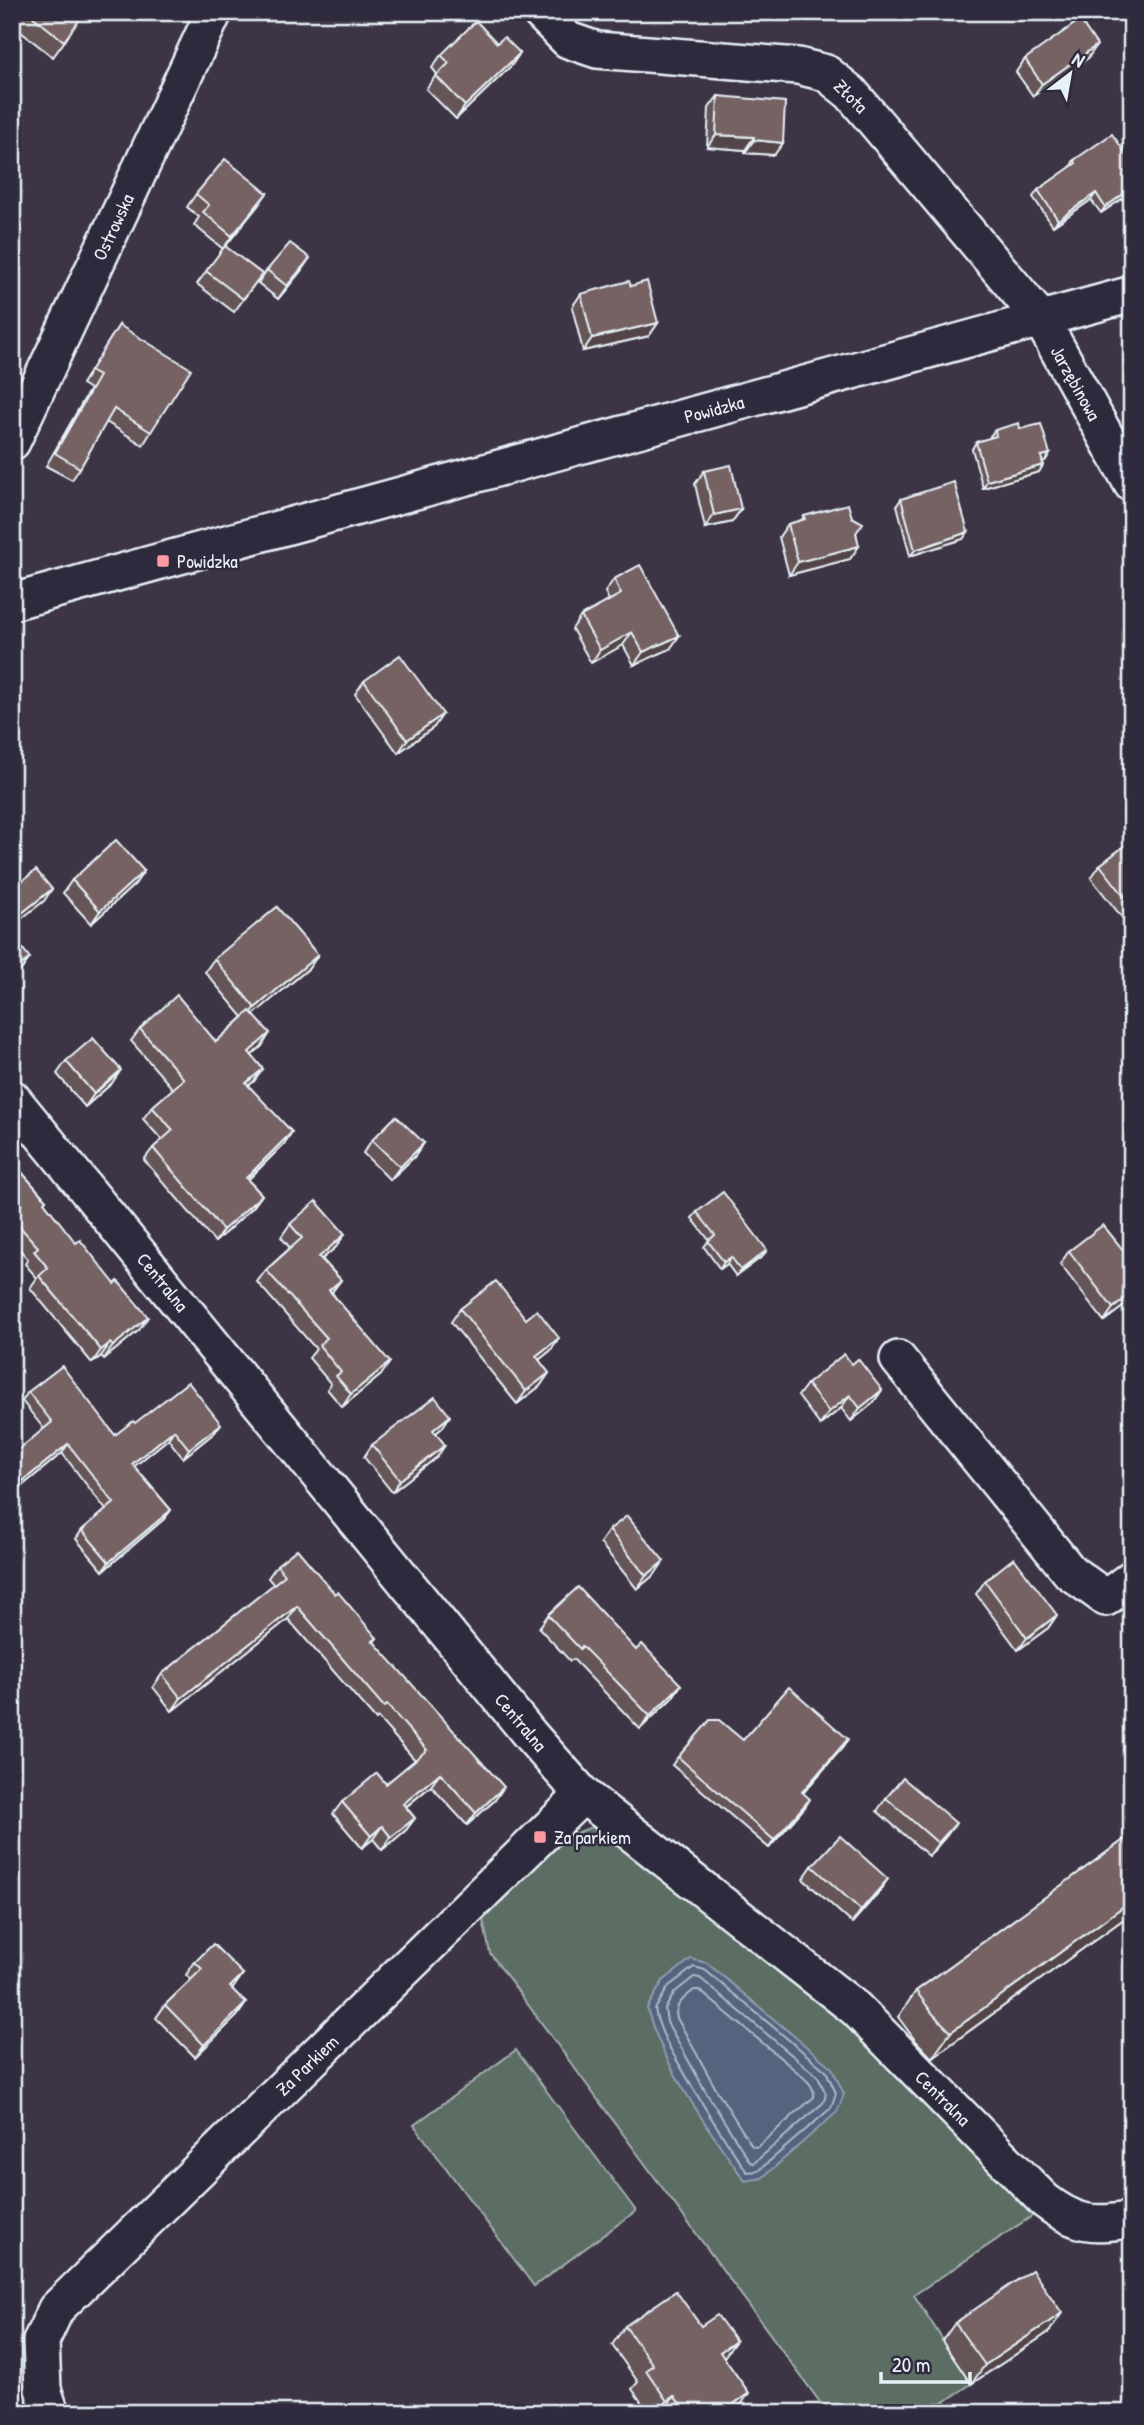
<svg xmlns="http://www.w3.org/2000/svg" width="1144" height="2425" font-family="'Patrick Hand',sans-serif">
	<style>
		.green { fill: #5c6d64; stroke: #a2afae; stroke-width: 2 }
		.water { fill: #54647e; stroke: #8f9caf; stroke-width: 2 }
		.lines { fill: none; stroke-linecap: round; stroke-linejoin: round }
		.shore { stroke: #adb9c7; stroke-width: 2 }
		.minor-casing { stroke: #e8f1f8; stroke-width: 40 }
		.minor { stroke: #2f2a3d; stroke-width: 35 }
		.wall { fill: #655456; stroke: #e8f1f8; stroke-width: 2 }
		.shaded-wall { fill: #534546; stroke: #e8f1f8; stroke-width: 2 }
		.building { fill: #766264; stroke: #e8f1f8; stroke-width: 2 }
		.poi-dot { fill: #ff9aa2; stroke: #2f2a3d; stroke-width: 2.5 }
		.labels { text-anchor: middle; stroke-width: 5; stroke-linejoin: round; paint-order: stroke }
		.street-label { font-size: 19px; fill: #e8f1f8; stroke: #2f2a3d }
		.poi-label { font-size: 19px; fill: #e8f1f8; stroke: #2f2a3d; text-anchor: start }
	</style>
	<rect width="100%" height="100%" fill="#3d3545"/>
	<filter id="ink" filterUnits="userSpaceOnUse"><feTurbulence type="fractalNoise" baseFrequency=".0143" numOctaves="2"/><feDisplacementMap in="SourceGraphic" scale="14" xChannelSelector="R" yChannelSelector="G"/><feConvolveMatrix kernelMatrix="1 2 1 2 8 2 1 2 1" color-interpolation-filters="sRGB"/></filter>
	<g filter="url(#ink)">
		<g class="green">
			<path d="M594,1826L620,1839L841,2012L1035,2214L914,2295L971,2384L928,2413H828L490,1953L483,1920L563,1838Z"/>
			<path d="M516,2050L636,2211L534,2286L414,2125Z"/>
		</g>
		<path class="water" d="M691,1959L707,1963L832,2068L844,2094L837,2112L762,2178L745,2181C710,2131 663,2067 647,2008L663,1981Z"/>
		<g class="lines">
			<g class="shore">
				<path d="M694,1967L705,1970L826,2071L836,2093L831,2108L758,2171L747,2172C725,2140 704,2108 685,2074C673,2054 659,2032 655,2009L669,1986Z"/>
				<path d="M694,1977L700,1978L818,2077L826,2094L823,2103L754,2163L750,2162L707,2094L667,2022L665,2009L675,1992Z"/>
				<path d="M694,1990H699L795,2070C803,2077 815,2085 814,2097L757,2147L752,2146L716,2089L677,2018C673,2006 685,1997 694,1990Z"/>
			</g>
			<defs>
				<g id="minor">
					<path d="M540,12L568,40L597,50L798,66L826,73L851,93L1041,319L1132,484"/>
					<path d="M12,442L214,12"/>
					<path d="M12,602L1132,294"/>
					<path d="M12,1098L531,1736L583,1795L856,2009L1044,2200C1075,2224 1094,2227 1132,2219"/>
					<path d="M898,1359L1070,1572L1106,1598L1132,1578"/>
					<path d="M51,2413L43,2389L41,2341L56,2309L583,1795"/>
				</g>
			</defs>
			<use href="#minor" class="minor-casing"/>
			<use href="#minor" class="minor"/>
		</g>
		<g class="wall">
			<path d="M12,12H72L69,35L53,57L12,25Z"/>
			<path d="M497,43L520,53L511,66L456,119L426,89L437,74L432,68L441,55Z"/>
			<path d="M1088,58L1033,96L1016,72L1025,59Z"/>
			<path d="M718,96L783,143L774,155L745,153V150L707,147L709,108Z"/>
			<path d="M1074,160L1132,162V192L1101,213L1091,200L1053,226L1033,197L1038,190L1070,168Z"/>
			<path d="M267,193L225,247L262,274L234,312L197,284L223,249L194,225L199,217L187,207L196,194Z"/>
			<path d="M267,270L301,271L278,299L258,283Z"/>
			<path d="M581,294L658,323L649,336L583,351L572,307Z"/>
			<path d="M119,325L151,432L143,445L106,422L80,468L72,480L46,466L90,389L82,384Z"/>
			<path d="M1020,429L1050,454L1045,461H1042L1043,465L1039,472L983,488L972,449L976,442L991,438L990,436L995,430Z"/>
			<path d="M704,471L741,509L732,522L705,528L695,484Z"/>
			<path d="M901,499L968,532L963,539L910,556L897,505Z"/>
			<path d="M804,516L856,533L859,546L850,559L789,575L779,537L788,524L801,521Z"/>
			<path d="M614,579L679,636L670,649L634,665L623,645L591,663L572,629L581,616L609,600L605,592Z"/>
			<path d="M364,681L434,727L398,753L355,694Z"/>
			<path d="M1132,840V930L1091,878L1100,865Z"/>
			<path d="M144,871L135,884L91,924L63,893L72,880Z"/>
			<path d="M318,955L309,968L254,1014L262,1046L251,1055L263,1069L254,1081L249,1085L284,1144L248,1180L262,1195L253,1207L215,1242L144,1160L153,1148L162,1140L143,1119L152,1107L173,1089L131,1041L140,1029L216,1042L243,1017L205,972L214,959Z"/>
			<path d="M66,1061L112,1083L85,1107L57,1074Z"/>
			<path d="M372,1140L424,1143L415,1156L390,1180L363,1153Z"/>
			<path d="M12,1161L46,1200L44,1202L139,1330L104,1359L101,1356L92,1363L30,1288L37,1278L25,1264L28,1259L12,1241Z"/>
			<path d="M697,1212L763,1256L736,1276L727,1264L720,1269L704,1247L709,1240L692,1218Z"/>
			<path d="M290,1224L336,1247L322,1259L341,1280L332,1292L381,1375L342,1407L327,1389L331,1384L309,1358L316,1349L257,1282L266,1270L290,1248L281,1237Z"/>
			<path d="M1069,1251L1132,1300L1104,1321L1060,1264Z"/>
			<path d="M460,1309L550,1351L539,1360L549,1373L540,1386L517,1404L451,1322Z"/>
			<path d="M852,1364L882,1390L873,1403L851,1421L841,1408L820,1425L798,1396L807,1384Z"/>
			<path d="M28,1392L115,1435L135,1423L214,1433L183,1458L168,1439L134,1466L171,1510L164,1519L103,1571L76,1539L82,1530L106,1510L62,1453L17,1490L14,1486L44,1429L22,1401Z"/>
			<path d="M442,1428L436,1433L445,1445L437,1457L392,1492L364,1457L372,1445Z"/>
			<path d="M609,1530L655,1574L637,1589L600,1543Z"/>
			<path d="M277,1565L335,1594L377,1638L374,1642L495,1800L467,1825L431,1786L406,1807L415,1818L406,1830L382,1850L373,1839L362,1848L333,1814L342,1802L386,1784L415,1760L378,1718L376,1720L288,1619L172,1711L153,1687L162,1674L274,1585L268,1578Z"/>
			<path d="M985,1581L1057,1615L1048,1628L1018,1650L976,1594Z"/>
			<path d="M548,1615L636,1650L681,1685L672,1698L640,1729L573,1659L570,1661L539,1628Z"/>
			<path d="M743,1740L843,1747L803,1793L805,1807L769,1848L672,1765L678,1757Z"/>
			<path d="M886,1798L947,1835L929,1856L877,1811Z"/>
			<path d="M1132,1834V1913L932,2058L915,2040L898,2017L916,1991Z"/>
			<path d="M812,1866L879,1892L852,1923L803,1879Z"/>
			<path d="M195,1962L243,1974L232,1989L246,2003L237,2016L195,2057L156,2018L165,2005L191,1980L186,1975Z"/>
			<path d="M955,2323L1049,2332L971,2384L942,2341Z"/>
			<path d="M625,2326H701L749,2393L734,2413H649L632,2389L638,2382L612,2345Z"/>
		</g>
		<g class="shaded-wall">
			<path d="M1097,45L1088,58L1033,96L1042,84Z"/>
			<path d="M520,53L511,66L456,119L465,106Z"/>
			<path d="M716,135L754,137L745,150L707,147Z"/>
			<path d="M754,140L783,143L774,155L745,153Z"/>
			<path d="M1132,188V192L1101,213L1105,207Z"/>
			<path d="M267,193L258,206L223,249L232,236Z"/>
			<path d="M1096,193L1091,200L1053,226L1058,220Z"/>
			<path d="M310,258L301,271L278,299L287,286Z"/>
			<path d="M658,323L649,336L583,351L592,338Z"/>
			<path d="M1050,454L1045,461L1036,463L1041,456Z"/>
			<path d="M1043,465L1039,472L983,488L987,481Z"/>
			<path d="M741,509L732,522L705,528L714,515Z"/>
			<path d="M968,532L963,539L910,556L915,550Z"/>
			<path d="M859,546L850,559L789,575L798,562Z"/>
			<path d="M632,632L623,645L591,663L600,650Z"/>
			<path d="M679,636L670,649L634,665L643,652Z"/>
			<path d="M443,714L434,727L398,753L407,740Z"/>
			<path d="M144,871L135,884L91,924L100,911Z"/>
			<path d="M52,889L44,901L12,926V921Z"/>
			<path d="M318,955L309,968L246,1021L255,1008Z"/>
			<path d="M30,958L22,969L12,977V972Z"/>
			<path d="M270,1033L262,1046L241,1065L249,1052Z"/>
			<path d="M263,1069L254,1081L238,1095L246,1083Z"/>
			<path d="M121,1070L112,1083L85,1107L94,1094Z"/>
			<path d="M292,1132L284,1144L237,1190L246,1178Z"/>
			<path d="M424,1143L415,1156L390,1180L400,1167Z"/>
			<path d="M262,1195L253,1207L215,1242L223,1230Z"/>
			<path d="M345,1234L336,1247L310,1269L319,1257Z"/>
			<path d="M767,1250L763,1256L736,1276L741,1270Z"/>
			<path d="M731,1257L727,1264L720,1269L724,1262Z"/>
			<path d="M341,1280L331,1293L329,1290Z"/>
			<path d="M1132,1294V1300L1104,1321L1113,1308Z"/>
			<path d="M148,1317L139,1330L104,1359L113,1346Z"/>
			<path d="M559,1338L550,1351L527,1369L536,1356Z"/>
			<path d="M110,1343L101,1356L92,1363L101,1350Z"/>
			<path d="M390,1362L381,1375L342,1407L351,1394Z"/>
			<path d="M549,1373L540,1386L517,1404L526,1391Z"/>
			<path d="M882,1390L873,1403L851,1421L860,1408Z"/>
			<path d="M850,1395L841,1408L820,1425L829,1412Z"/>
			<path d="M450,1416L442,1428L425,1442L433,1430Z"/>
			<path d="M221,1424L214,1433L183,1458L189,1449Z"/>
			<path d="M174,1430L168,1439L126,1473L132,1464Z"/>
			<path d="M68,1444L62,1453L17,1490L23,1481Z"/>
			<path d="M445,1445L437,1457L392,1492L400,1480Z"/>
			<path d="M20,1477L14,1486L12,1487V1483Z"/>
			<path d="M171,1510L164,1519L103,1571L109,1562Z"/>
			<path d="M664,1561L655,1574L637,1589L646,1576Z"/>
			<path d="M297,1606L288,1619L172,1711L181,1698Z"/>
			<path d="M1057,1615L1048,1628L1018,1650L1027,1638Z"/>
			<path d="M681,1685L672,1698L640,1729L650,1716Z"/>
			<path d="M848,1739L843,1747L797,1800L802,1792Z"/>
			<path d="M440,1773L431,1786L394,1816L403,1804Z"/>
			<path d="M504,1787L495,1800L467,1825L476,1813Z"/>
			<path d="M810,1799L805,1807L769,1848L774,1840Z"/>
			<path d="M415,1818L406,1830L382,1850L391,1837Z"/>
			<path d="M956,1823L947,1835L929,1856L938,1843Z"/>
			<path d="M382,1826L373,1839L362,1848L371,1836Z"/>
			<path d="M888,1879L879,1892L852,1923L861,1910Z"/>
			<path d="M1132,1900V1913L932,2058L951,2032Z"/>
			<path d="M243,1974L234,1987L221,2000L230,1987Z"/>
			<path d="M246,2003L237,2016L195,2057L204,2045Z"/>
			<path d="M1062,2313L1049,2332L971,2384L985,2365Z"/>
			<path d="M736,2341L722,2360L720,2352Z"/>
			<path d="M749,2393L736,2412L734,2413H721Z"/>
			<path d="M674,2396L662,2413H659L667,2401Z"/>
		</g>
		<g class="building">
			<path d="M27,12H72L80,19L64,41Z"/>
			<path d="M1080,20L1097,45L1042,84L1025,59Z"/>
			<path d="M476,21L497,43L504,37L520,53L465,106L436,76L449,63L441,55Z"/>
			<path d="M718,96L785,102L783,143L754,140V137L716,135Z"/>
			<path d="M1112,134L1132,162V188L1105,207L1096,193L1058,220L1038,190L1076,163L1074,160Z"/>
			<path d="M225,159L267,193L232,236L203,212L209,205L196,194Z"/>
			<path d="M290,243L310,258L287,286L267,270Z"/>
			<path d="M225,246L262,274L243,299L206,271Z"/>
			<path d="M629,281L631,286L647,281L658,323L592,338L581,294Z"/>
			<path d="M119,325L191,369L151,432L114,409L80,468L55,453L99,376L90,371Z"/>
			<path d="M1019,423L1020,429L1041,424L1050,454L1041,456L1043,465L987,481L976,442L996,436L995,430Z"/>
			<path d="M731,465L741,509L714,515L704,471Z"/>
			<path d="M954,482L968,532L915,550L901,499Z"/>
			<path d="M848,504L852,517L863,523L856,533L859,546L798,562L788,524L805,519L804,516Z"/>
			<path d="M640,565L679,636L643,652L632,632L600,650L581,616L621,594L614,579Z"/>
			<path d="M400,655L443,714L407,740L364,681Z"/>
			<path d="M12,688L17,696L12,699Z"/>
			<path d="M116,840L144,871L100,911L72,880Z"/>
			<path d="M1132,840V906L1100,865Z"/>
			<path d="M36,870L52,889L12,921V889Z"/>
			<path d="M277,907L318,955L255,1008L214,959Z"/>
			<path d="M12,935L30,958L12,972Z"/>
			<path d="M177,995L216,1042L250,1011L270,1033L249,1052L263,1069L246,1083L292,1132L246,1178L262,1195L223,1230L153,1148L173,1130L152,1107L184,1079L140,1029Z"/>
			<path d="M93,1038L121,1070L94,1094L66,1061Z"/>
			<path d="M396,1116L424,1143L400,1167L372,1140Z"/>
			<path d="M12,1161L46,1200L44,1202L76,1243L80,1240L115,1284L118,1281L148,1317L113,1346L110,1343L101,1350L39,1276L48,1268L34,1251L38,1247L12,1218Z"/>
			<path d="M723,1192L767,1250L741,1270L731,1257L724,1262L708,1241L715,1235L697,1212Z"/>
			<path d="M316,1201L345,1234L319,1257L341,1280L329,1290L390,1362L351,1394L336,1376L341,1372L319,1345L327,1338L266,1270L302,1238L290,1224Z"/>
			<path d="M1103,1225L1132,1261V1294L1113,1308L1069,1251Z"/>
			<path d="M496,1281L526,1319L537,1310L559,1338L536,1356L549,1373L526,1391L460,1309Z"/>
			<path d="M844,1354L852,1364L858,1359L882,1390L860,1408L850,1395L829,1412L807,1384Z"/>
			<path d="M62,1366L115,1435L133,1421L135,1423L188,1382L221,1424L189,1449L174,1430L132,1464L171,1510L109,1562L82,1530L114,1503L68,1444L23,1481L20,1477L12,1483V1455L52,1422L28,1392Z"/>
			<path d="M435,1397L450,1416L433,1430L445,1445L400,1480L372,1445Z"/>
			<path d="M627,1516L664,1561L646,1576L609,1530Z"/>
			<path d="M297,1549L335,1594L338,1592L377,1638L373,1641L504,1787L476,1813L440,1773L403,1804L415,1818L391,1837L382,1826L371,1836L342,1802L377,1773L386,1784L427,1750L387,1705L384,1707L297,1606L181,1698L162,1674L285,1575L277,1565Z"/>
			<path d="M1014,1558L1057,1615L1027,1638L985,1581Z"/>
			<path d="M578,1587L636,1650L642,1644L681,1685L650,1716L582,1646L580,1649L548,1615Z"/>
			<path d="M789,1687L848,1739L802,1792L810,1799L774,1840L678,1757L710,1720H719L743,1740Z"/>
			<path d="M903,1778L956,1823L938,1843L886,1798Z"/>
			<path d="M1132,1834V1900L951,2032L933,2014L916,1991Z"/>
			<path d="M840,1836L888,1879L861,1910L812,1866Z"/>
			<path d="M213,1944L243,1974L230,1987L246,2003L204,2045L165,2005L202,1969L195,1962Z"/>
			<path d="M1032,2270L1062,2313L985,2365L955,2323Z"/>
			<path d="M676,2291L701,2326L717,2315L736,2341L720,2352L749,2393L721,2413H686L674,2396L667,2401L646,2370L653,2365L625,2326Z"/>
		</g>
	</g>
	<g class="poi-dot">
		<rect x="156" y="554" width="14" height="14" rx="3.5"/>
		<rect x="533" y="1830" width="14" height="14" rx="3.5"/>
	</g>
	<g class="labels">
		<g class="street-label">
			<text transform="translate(851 96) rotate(45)" y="7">Złota</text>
			<text transform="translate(113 227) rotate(-65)" y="7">Ostrowska</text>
			<text transform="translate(1076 383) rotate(61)" y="7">Jarzębinowa</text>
			<text transform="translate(714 409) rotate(-15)" y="7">Powidzka</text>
			<text transform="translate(163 1282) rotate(51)" y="7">Centralna</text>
			<text transform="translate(521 1722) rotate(50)" y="7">Centralna</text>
			<text transform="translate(307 2065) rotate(-44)" y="7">Za Parkiem</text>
			<text transform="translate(943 2098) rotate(45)" y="7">Centralna</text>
		</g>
		<g class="poi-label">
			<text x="177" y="568">Powidzka</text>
			<text x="554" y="1844">Za parkiem</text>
		</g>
	</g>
	<rect width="1144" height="2425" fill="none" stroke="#2f2a3d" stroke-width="42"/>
	<rect x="21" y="21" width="1102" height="2383" fill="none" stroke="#e8f1f8" stroke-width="2.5" filter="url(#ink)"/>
	<g transform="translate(1070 74) rotate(31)" stroke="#2f2a3d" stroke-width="5" paint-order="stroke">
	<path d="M0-5L12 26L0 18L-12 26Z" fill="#e8f1f8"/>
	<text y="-10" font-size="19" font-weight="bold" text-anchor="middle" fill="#e8f1f8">N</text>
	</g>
	<path d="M881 2372v10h89v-10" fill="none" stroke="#e8f1f8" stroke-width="3.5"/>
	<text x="892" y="2372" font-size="21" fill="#e8f1f8" stroke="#2f2a3d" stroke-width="5" paint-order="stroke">20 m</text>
</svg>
